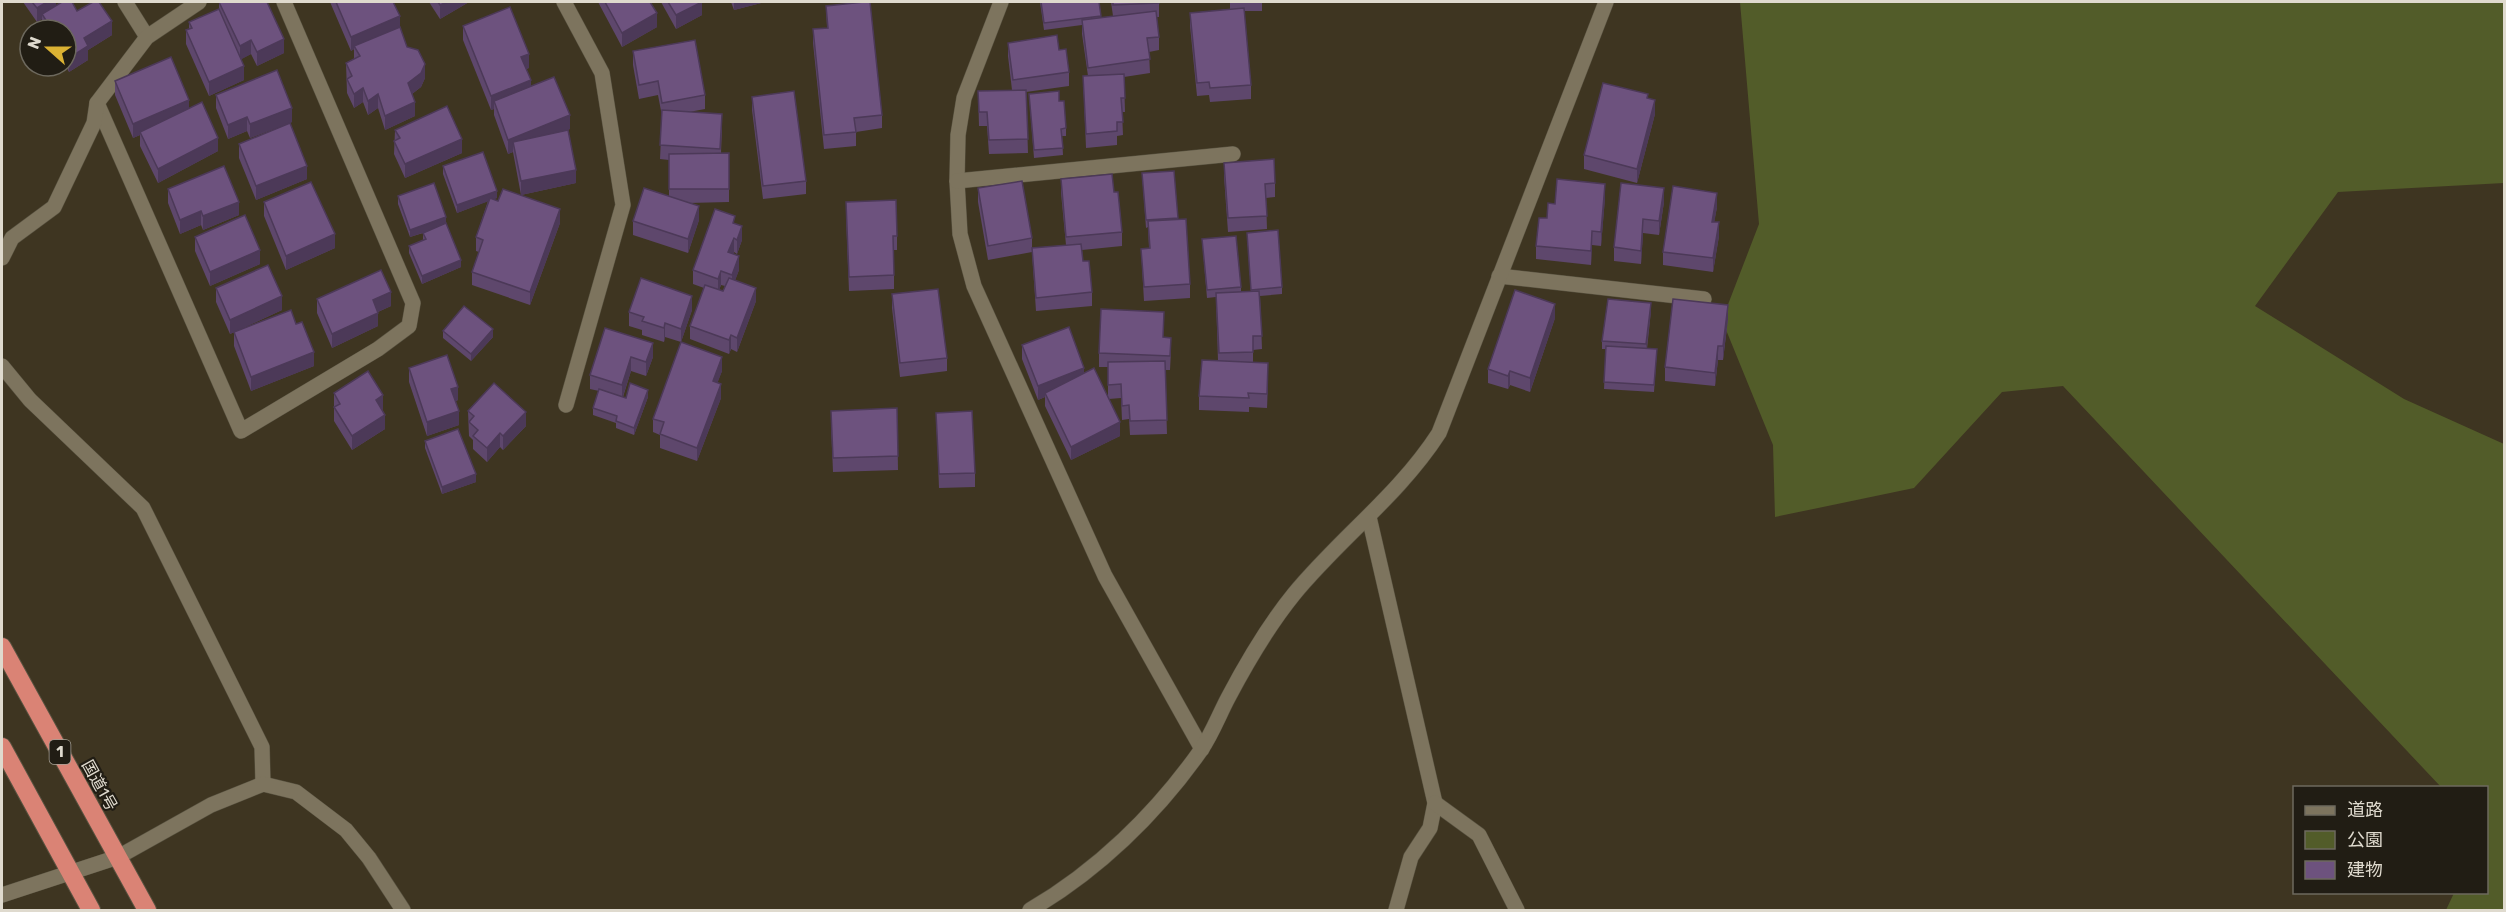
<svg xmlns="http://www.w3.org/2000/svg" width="2506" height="912" font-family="Rubik,'Noto Sans JP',sans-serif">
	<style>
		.green { fill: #525c29 }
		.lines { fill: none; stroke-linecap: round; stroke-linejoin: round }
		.minor-casing { stroke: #585240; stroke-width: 16 }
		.highway-casing { stroke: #585240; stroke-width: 20 }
		.minor { stroke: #7d745e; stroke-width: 15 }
		.highway { stroke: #da8375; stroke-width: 18 }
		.wall { fill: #5e476c; fill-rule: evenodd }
		.shaded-wall { fill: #4c3958 }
		.building { fill: #6d527e; stroke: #4c3958; stroke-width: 1.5 }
		.labels { text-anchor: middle; stroke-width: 4.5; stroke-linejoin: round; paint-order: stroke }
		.shield { fill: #211d14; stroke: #a6a196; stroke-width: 1.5 }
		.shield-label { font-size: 15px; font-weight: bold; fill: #dfdace }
		.street-label { font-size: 16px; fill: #dfdace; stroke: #211d14 }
	</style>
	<rect width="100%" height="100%" fill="#3e3521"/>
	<path class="green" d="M1740,2H2504V183L2338,192L2255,306L2404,399L2504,444V910H2446L2454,893L2486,892V788L2441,787L2063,386L2002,392L1914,488L1775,517L1773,445L1722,320L1759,224Z"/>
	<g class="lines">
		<defs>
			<g id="minor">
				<path d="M125,2L147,37"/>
				<path d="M564,2L602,73L623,205L566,405"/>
				<path d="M1001,2L964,98L958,135L957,181L960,234L974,286L1105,576L1202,749"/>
				<path d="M97,103L241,431L378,349L409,326L413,303L284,2"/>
				<path d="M957,181L1233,154"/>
				<path d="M2,258L12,238L54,207L94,123L97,103L147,37L199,2"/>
				<path d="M1499,276L1704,299"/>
				<path d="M2,366L30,400L143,508L262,747L263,784"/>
				<path d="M1369,517L1435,803L1430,828L1411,857L1396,910"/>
				<path d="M1435,803L1479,835L1517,910"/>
				<path d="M2,895L118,857L211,805L263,784L296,792L346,830L369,858L403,910"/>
				<path d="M1030,910C1097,871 1156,814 1201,750C1212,734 1219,715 1228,698C1247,662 1268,626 1294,594C1340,538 1399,495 1439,433L1606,2"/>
			</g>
			<g id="highway">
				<path d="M2,647L147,910"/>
				<path d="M2,747L91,910"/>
			</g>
		</defs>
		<use href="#minor" class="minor-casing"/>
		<use href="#highway" class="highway-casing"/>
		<use href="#minor" class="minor"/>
		<use href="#highway" class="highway"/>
	</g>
	<g class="wall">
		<path d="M23,2H56V5L77,11L112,35L88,50V60L69,72L66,66V30H43L42,27V19L37,22Z"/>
		<path d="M219,2L284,53L257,66L251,54L241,59L244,80L209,96L186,44V30L189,29V22L219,9Z"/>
		<path d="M330,2H393L400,27L407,47L425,78L421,87L412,94L415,116L385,130L378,108L368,115L363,102L354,108L347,93L346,63L354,59V49L351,51Z"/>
		<path d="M429,2H469L440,19Z"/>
		<path d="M598,2H650L657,27L622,47Z"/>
		<path d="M661,2H702V15L676,29Z"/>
		<path d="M731,2H765L734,10Z"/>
		<path d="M1040,2H1099L1101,18L1113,16L1111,2H1159V17H1156L1159,37V50L1149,52L1150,73L1124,77L1125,112H1122L1123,135L1117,136V145L1086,148L1083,76H1088L1082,34V25L1044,30Z"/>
		<path d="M1230,2H1262V11H1244L1251,85V99L1210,102L1209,95L1197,96L1190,26V13L1230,9Z"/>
		<path d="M826,6L882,115V128L856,132V146L824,149L813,43V29L827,28Z"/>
		<path d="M463,26L529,68L526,69L531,86L570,129L564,131L576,183L521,195L513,152L508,154L494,115V109L491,110L463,40Z"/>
		<path d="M1008,43L1059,50L1069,72V86L1026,92L1028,153L989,154L987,126H979L978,91L1012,90L1008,56Z"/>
		<path d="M633,51L705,95V109L689,112L722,127L721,153H729V202L688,203L699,220L688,253L633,235V221L669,196V160L660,159L662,116L658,95L639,99L633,65Z"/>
		<path d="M115,81L218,151L158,183L140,146V135L133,138L115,95Z"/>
		<path d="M1029,94L1059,101L1066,128V136H1062L1063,155L1034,158Z"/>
		<path d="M216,95L292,122L250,138L247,131L228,139L216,108Z"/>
		<path d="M752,97L806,181V194L763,199L752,110Z"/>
		<path d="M1648,99L1655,114L1637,183L1584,169V155Z"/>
		<path d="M395,130L462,153L405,178L394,154Z"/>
		<path d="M239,144L307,179L256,200L239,158Z"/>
		<path d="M1224,163L1275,183V197L1266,198L1267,229L1228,232L1224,177Z"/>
		<path d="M443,166L497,198L493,199L560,223L530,305L472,285V272L479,252L476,251V237L488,201L457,213L443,174Z"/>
		<path d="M1174,171L1178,219L1190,284V298L1144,301L1141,249L1149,248L1148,227L1146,228L1142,173Z"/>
		<path d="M1061,179L1114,192L1122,232V246L1082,250L1083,261L1092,292V306L1036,311L1032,252L988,260L978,202V188L1032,238V248L1066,245L1061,193Z"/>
		<path d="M1621,183L1664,202L1659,235L1643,233L1641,264L1614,261V247Z"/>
		<path d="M168,189L239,215L203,230L201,225L180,234L168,203Z"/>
		<path d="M398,196L446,224L461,267L422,284L409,253V246L423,240V233L410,237L398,204Z"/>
		<path d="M1605,198L1601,246L1592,245L1591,265L1536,259V246L1547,218L1555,204Z"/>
		<path d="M264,202L335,248L286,270L264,216Z"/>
		<path d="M1717,207L1714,222L1719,236L1713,272L1663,265V252Z"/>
		<path d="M846,216L897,236V250H894V289L849,291Z"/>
		<path d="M735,224L742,240L737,254L734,252L733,254L739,270L735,280L756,301L737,352L731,349L729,354L690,339V326L704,288L693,284V270ZM721,285L725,286L723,291L719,290Z"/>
		<path d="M1247,233L1282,287V294L1260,296L1262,349L1253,350V362L1268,377L1267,408L1249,407V412L1199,410V396L1218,361L1216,297L1207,298L1202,239L1241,287V292L1251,291Z"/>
		<path d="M195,237L260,264L210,286L195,251Z"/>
		<path d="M216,288L282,310L230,334L216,302Z"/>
		<path d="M892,294L947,358V371L900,377L892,308Z"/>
		<path d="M317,299L391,306L378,312V326L332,348L317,313Z"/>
		<path d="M692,310L681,342L722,371L717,383L721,398L697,461L660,448V435L653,432V419L681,342L665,337L664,342L642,335V330L629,326V312Z"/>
		<path d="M1651,311L1647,349H1657L1654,392L1604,389L1606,349H1602V341Z"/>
		<path d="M1555,318L1530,392L1510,385L1508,389L1488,383V369Z"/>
		<path d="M1728,319L1723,360H1718L1715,386L1665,381V367Z"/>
		<path d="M605,328L653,357L646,376L631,371L623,397L626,398L648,397L634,435L616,428V423L593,415V408L599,391L590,389V375Z"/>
		<path d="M443,331L493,337L471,361L443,338Z"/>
		<path d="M234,332L314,366L251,391L234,346Z"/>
		<path d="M1164,337L1171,351L1170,370H1165L1167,434L1130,435L1129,419L1122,420L1121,398L1109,399L1120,436L1071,460L1045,406V397L1038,400L1022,359V345L1084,373L1108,398V367H1099V353Z"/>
		<path d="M409,368L458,400L456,401L459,425L427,436L409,382Z"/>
		<path d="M334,393L383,409L382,410L385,429L352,450L334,421Z"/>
		<path d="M897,408L898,470L833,472L831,425Z"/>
		<path d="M468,411L526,426L503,450L500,447L487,462L473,449V440L469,436Z"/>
		<path d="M936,413L975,473V487L939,488Z"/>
		<path d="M425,441L476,482L442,494L425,448Z"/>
	</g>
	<g class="shaded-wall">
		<path d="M47,2H56V10L42,14V19L37,22V8Z"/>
		<path d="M447,2H469L440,19V5Z"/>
		<path d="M702,2V15L676,29V15Z"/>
		<path d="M734,2H765L734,10Z"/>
		<path d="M657,13V27L622,47V33Z"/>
		<path d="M400,16V30L354,46V49L351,51V37Z"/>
		<path d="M112,21V35L88,50V60L69,72V58L84,38Z"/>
		<path d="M284,39V53L257,66V52Z"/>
		<path d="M251,40V54L240,60V46Z"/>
		<path d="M529,54V68L521,70V57Z"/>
		<path d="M425,64V78L421,87L408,97V83Z"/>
		<path d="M244,66V80L209,96V82Z"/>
		<path d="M531,80V94L494,101V109L491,110V96Z"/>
		<path d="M363,88V102L354,108V94Z"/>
		<path d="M378,94V108L368,115V101Z"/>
		<path d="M189,100V114L140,132V135L133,138V124Z"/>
		<path d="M1655,100V114L1637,183V169Z"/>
		<path d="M415,102V116L385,130V116Z"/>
		<path d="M292,108V122L250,138V124Z"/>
		<path d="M570,115V129L515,151L513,142V152L508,154V140Z"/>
		<path d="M247,117V131L228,139V125Z"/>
		<path d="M218,138V151L158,183V169Z"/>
		<path d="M462,139V153L405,178V164Z"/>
		<path d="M307,166V179L256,200V186Z"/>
		<path d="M576,170V183L521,195V181Z"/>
		<path d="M1605,184V198L1601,246V232Z"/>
		<path d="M1664,188V202L1659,235V221Z"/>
		<path d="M497,191V198L457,213V205Z"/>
		<path d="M1717,193V207L1712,236V222Z"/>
		<path d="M239,202V215L203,230V216Z"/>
		<path d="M699,206V220L688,253V239Z"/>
		<path d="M560,209V223L530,305V292Z"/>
		<path d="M201,211V225L180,234V220Z"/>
		<path d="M446,217V225L410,237V230Z"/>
		<path d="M1643,219V233L1641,264V251Z"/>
		<path d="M1719,222V236L1713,272V258Z"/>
		<path d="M742,226V240L737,254V240Z"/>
		<path d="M1592,231V245L1591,265V251Z"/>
		<path d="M335,234V248L286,270V256Z"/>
		<path d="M734,238V252L728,266V252Z"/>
		<path d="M260,250V264L210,286V272Z"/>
		<path d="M739,256V270L732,289V275Z"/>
		<path d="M461,260V267L422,284V276Z"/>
		<path d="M721,271V285L718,293V279Z"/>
		<path d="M756,288V301L737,352V338Z"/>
		<path d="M391,292V306L373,314V300Z"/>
		<path d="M282,296V310L230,334V320Z"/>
		<path d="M692,296V310L681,342V329Z"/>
		<path d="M1651,303V311L1646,351V344Z"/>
		<path d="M1555,304V318L1530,392V378Z"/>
		<path d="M1728,305V319L1723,360V346Z"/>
		<path d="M378,313V326L332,348V334Z"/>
		<path d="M665,323V337L664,342V328Z"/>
		<path d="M493,329V337L471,361V354Z"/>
		<path d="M731,335V349L729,354V340Z"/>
		<path d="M653,343V357L646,376V362Z"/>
		<path d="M1718,346V360L1715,386V373Z"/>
		<path d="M314,352V366L251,391V377Z"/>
		<path d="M631,357V371L622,399V385Z"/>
		<path d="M722,357V371L713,395V381Z"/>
		<path d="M1268,363V377L1267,408V394Z"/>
		<path d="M1084,368V382L1045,393V397L1038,400V386Z"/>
		<path d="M1510,371V385L1508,389V376Z"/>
		<path d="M721,384V398L697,461V448Z"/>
		<path d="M458,387V400L451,403V389Z"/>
		<path d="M648,390V397L634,435V428Z"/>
		<path d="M383,395V409L376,414V400Z"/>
		<path d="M459,411V425L427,436V422Z"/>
		<path d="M526,412V426L503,450V436Z"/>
		<path d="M385,415V429L352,450V436Z"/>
		<path d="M1120,422V436L1071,460V447Z"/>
		<path d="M500,433V447L487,462V448Z"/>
		<path d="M476,474V482L442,494V487Z"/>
	</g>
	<g class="building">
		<path d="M32,2H47L37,8Z"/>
		<path d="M62,2H72L77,11L93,2H99L112,21L84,38L88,46L69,58L66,53V30H52L42,14Z"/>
		<path d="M219,2H267L284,39L257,52L251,40L240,46Z"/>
		<path d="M336,2H393L400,16L351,37Z"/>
		<path d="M438,2H447L440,5Z"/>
		<path d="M605,2H650L657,13L622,33Z"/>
		<path d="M668,2H702L676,15Z"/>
		<path d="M864,2H870L882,115L854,118L856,132L824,135L813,29L828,28L826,6Z"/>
		<path d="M1041,2H1099L1101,16L1044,23Z"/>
		<path d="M1113,2H1159V3L1113,5Z"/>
		<path d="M510,7L529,54L521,57L531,80L491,96L463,26Z"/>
		<path d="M1244,8L1251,85L1210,88L1209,82L1197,83L1190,13Z"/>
		<path d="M219,9L244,66L209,82L186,30L192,28L189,22Z"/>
		<path d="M1156,11L1159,37L1147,38L1150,59L1088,68L1082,20Z"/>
		<path d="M400,27L407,47L418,50L425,64L421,73L408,83L415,102L385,116L378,94L368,101L363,88L354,94L347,79L352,76L346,63L360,56L354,46Z"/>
		<path d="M1057,35L1059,50L1066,49L1069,72L1013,80L1008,43Z"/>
		<path d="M695,40L705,95L662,103L658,81L639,85L633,51Z"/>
		<path d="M171,57L189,100L133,124L115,81Z"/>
		<path d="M277,70L292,108L250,124L247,117L228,125L216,95Z"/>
		<path d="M1124,74L1125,98H1121L1123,122H1117V131L1086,134L1083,76Z"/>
		<path d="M554,77L570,115L508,140L494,101Z"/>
		<path d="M1603,83L1648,94L1647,98L1655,100L1637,169L1584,155Z"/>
		<path d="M1026,90L1028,139L989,140L987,112H979L978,91Z"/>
		<path d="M794,91L806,181L763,186L752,97Z"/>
		<path d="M1059,91V101H1064L1066,128L1061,129L1063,148L1034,150L1029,94Z"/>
		<path d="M202,102L218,138L158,169L140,132Z"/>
		<path d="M447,106L462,139L405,164L394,141L400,138L395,130Z"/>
		<path d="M662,110L722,114L720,149L660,145Z"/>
		<path d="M290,123L307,166L256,186L239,144Z"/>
		<path d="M568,130L576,170L521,181L513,142Z"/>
		<path d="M483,152L497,191L457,205L443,166Z"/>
		<path d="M729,153V189H669V154Z"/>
		<path d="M1274,159L1275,183L1265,184L1267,216L1228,218L1224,163Z"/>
		<path d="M224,166L239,202L203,216L201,211L180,220L168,189Z"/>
		<path d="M1174,171L1178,218L1146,220L1142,173Z"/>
		<path d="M1112,174L1114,192H1118L1122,232L1066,237L1061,179Z"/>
		<path d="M1557,179L1605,184L1601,232L1592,231L1591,251L1536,246L1539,218H1547L1548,203L1555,204Z"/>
		<path d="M1022,181L1032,238L988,246L978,188Z"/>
		<path d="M311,182L335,234L286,256L264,202Z"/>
		<path d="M434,183L446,217L410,230L398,196Z"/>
		<path d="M1621,183L1664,188L1659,221L1643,219L1641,251L1614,247Z"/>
		<path d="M1673,186L1717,193L1712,222H1719L1713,258L1663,252Z"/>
		<path d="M644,188L699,206L688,239L633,221Z"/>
		<path d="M503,189L560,209L530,292L472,272L483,240L476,237L490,198L498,201Z"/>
		<path d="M896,200L897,236H893L894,275L849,277L846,202Z"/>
		<path d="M715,209L735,216L733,223L742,226L737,240L734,238L728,252L739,256L732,275L721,271L718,279L693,270Z"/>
		<path d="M245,215L260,250L210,272L195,237Z"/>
		<path d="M1186,219L1190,284L1144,287L1141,249L1150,248L1148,221Z"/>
		<path d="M446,223L461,260L422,276L409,246L426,239L423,233Z"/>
		<path d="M1278,230L1282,287L1251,290L1247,233Z"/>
		<path d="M1236,236L1241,287L1207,290L1202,239Z"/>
		<path d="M1081,244L1083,261H1089L1092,292L1036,298L1032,248Z"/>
		<path d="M268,265L282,296L230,320L216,288Z"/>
		<path d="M381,270L391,292L373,300L378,313L332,334L317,299Z"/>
		<path d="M641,278L692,296L681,329L665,323L664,328L642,321L644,317L629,312Z"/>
		<path d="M729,278L756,288L737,338L731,335L729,340L690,326L705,285L723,291Z"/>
		<path d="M938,289L947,358L900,363L892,294Z"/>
		<path d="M1515,290L1555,304L1530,378L1510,371L1508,376L1488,369Z"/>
		<path d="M1259,291L1262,336H1253V352L1219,353L1216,293Z"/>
		<path d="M1608,299L1651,303L1646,344L1602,341Z"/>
		<path d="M1673,299L1728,305L1723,346H1718L1715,373L1665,367Z"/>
		<path d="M464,306L493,329L471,354L443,331Z"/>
		<path d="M1101,309L1164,312L1163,337L1171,338L1170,356L1099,353Z"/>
		<path d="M291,310L296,324L302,322L314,352L251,377L234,332Z"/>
		<path d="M1069,327L1084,368L1038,386L1022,345Z"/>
		<path d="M605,328L653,343L646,362L631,357L622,385L590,375Z"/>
		<path d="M681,342L722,357L713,381L721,384L697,448L660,434L664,422L653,419Z"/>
		<path d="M1606,346L1657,349L1654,385L1604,382Z"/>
		<path d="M447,355L458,387L451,389L459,411L427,422L409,368Z"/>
		<path d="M1202,360L1268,363L1267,394L1248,393L1249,398L1199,396Z"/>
		<path d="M1165,361L1167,420L1130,421L1129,405L1122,406L1121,384L1108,385V362Z"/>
		<path d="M1094,368L1120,422L1071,447L1045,393Z"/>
		<path d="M368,371L383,395L376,400L385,415L352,436L334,407L340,404L334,393Z"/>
		<path d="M494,383L526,412L503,436L500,433L487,448L473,436L478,430L469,422L474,416L468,411Z"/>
		<path d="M630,383L648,390L634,428L616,421L617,416L593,408L599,389L626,398Z"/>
		<path d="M897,408L898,456L833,458L831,411Z"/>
		<path d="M972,411L975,473L939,474L936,413Z"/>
		<path d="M458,429L476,474L442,487L425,441Z"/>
	</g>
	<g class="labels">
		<rect class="shield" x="49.5" y="740" width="21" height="24" rx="4.5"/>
		<g class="shield-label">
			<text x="60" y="757">1</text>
		</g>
		<g class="street-label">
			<text transform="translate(100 785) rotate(61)" y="6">国道1号</text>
		</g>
	</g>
	<rect width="2506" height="912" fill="none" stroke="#dfdace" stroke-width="6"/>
	<rect x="2293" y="786" width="195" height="108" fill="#211d14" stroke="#6d695e" stroke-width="1.5"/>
	<rect x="2305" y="806" width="30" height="9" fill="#7d745e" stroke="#6d695e" stroke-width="1.5"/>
	<text x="2347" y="816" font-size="18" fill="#dfdace">道路</text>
	<rect x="2305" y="831" width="30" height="18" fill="#525c29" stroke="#6d695e" stroke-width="1.5"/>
	<text x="2347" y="846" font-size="18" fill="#dfdace">公園</text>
	<rect x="2305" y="861" width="30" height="18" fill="#6d527e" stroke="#6d695e" stroke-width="1.5"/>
	<text x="2347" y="876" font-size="18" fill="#dfdace">建物</text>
	<g transform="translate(48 48) rotate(291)"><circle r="28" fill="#211d14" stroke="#6d695e" stroke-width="1.5"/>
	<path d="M0-4.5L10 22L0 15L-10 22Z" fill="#dbb233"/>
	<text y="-9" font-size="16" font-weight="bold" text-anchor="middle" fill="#dfdace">N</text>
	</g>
</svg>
